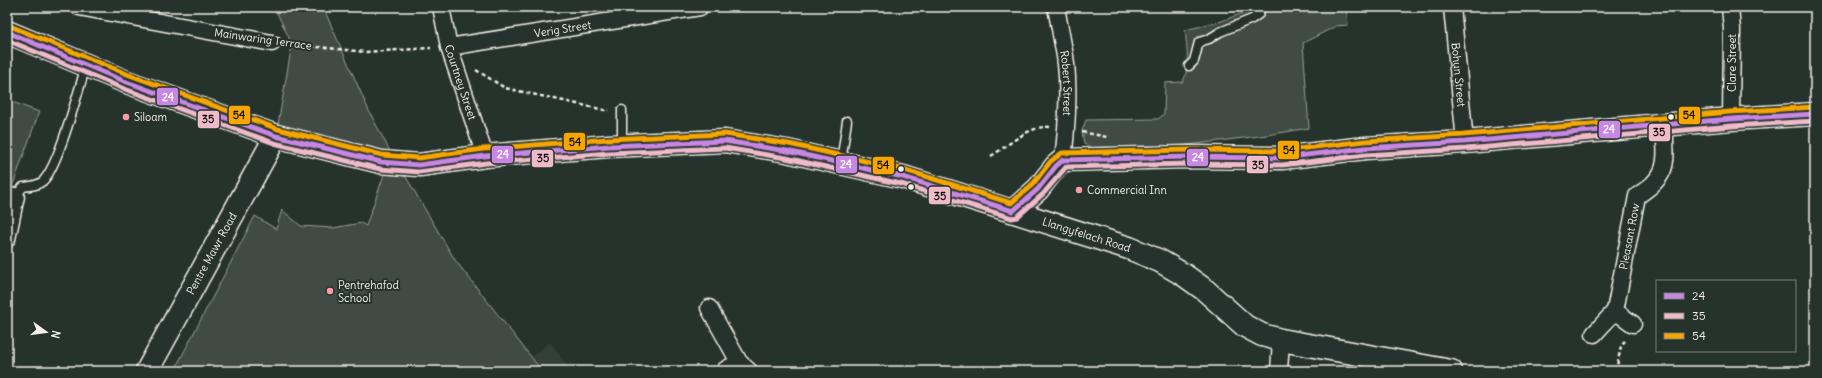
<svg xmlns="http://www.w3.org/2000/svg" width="1822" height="378" font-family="Delius,sans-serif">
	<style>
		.built { fill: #333f39 }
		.green { fill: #414b45; stroke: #9a9e96 }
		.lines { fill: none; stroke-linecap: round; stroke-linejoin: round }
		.lane-casing { stroke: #f4f1e8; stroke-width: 11 }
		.street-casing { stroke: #f4f1e8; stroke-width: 19 }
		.secondary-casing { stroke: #f4f1e8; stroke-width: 25 }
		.path { stroke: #f4f1e8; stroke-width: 2.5; stroke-dasharray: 4 3; stroke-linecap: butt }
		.lane { stroke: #26332d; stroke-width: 8 }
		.street { stroke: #26332d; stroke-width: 16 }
		.secondary { stroke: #26332d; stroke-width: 22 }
		.bus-1-casing { stroke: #26332d; stroke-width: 8 }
		.bus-2-casing { stroke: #26332d; stroke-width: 8 }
		.bus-3-casing { stroke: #26332d; stroke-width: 8 }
		.bus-1 { stroke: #c787e3; stroke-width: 5 }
		.bus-2 { stroke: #efbbca; stroke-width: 5 }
		.bus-3 { stroke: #f7a600; stroke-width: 5 }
		.poi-dot { fill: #ff9aa2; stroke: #26332d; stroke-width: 1.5 }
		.bus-dot { fill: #f4f1e8; stroke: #26332d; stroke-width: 1.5 }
		.labels { text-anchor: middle; stroke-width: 4; stroke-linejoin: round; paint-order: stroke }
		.street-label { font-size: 11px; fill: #f4f1e8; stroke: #26332d }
		.poi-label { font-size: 11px; fill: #f4f1e8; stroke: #26332d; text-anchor: start }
		.line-badge { stroke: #26332d; stroke-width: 1.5 }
		.badge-label { font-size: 11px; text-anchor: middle; font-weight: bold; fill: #fff }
		.pale-badge-label { font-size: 11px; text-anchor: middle; font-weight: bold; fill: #111 }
	</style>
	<rect width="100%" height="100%" fill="#26332d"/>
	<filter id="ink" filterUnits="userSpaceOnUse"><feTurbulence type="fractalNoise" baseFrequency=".025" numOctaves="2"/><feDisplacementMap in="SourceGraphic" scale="8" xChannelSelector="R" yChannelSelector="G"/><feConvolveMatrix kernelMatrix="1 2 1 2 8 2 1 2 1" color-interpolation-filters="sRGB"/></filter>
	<g filter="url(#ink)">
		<path class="built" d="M550,342L571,371H542L531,357Z"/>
		<g class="green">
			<path d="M274,7H323L369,111L396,163L276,136L292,44Z"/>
			<path d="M1279,7H1346L1348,25L1336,26L1303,43L1309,128L1267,135L1180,146L1095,149L1084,144L1082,131L1086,120L1158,119L1164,114L1165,83L1183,82C1190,67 1187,47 1185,30L1219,22L1243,13Z"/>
			<path d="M7,100L39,112L14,182L7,195Z"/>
			<path d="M386,169L406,177L455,260L542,371H174L255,216L276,229L282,210L301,226L333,228L361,223L366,226Z"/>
		</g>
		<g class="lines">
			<defs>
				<g id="lane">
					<path d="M1189,66L1194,61L1199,42L1209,39L1220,32L1252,19L1259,14L1261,7"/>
					<path d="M622,110V145"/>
					<path d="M841,162L847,121"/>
					<path d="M16,196L23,187C31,186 37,186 43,181C59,165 78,91 86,66"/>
				</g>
				<g id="street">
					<path d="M79,7L272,43"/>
					<path id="s1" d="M441,7L449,47L485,156"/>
					<path id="s2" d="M1056,7C1059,23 1062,39 1065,56C1070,90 1067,126 1063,160"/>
					<path id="s3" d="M1452,7L1465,142"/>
					<path d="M1730,7L1732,29L1731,119"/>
					<path id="s4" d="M449,47L700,7"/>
					<path d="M7,239L16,196"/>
					<path d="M709,308L739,362L749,371"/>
					<path d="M1615,311L1633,324"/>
					<path id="s5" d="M1594,334L1615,311L1637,196C1671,175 1666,161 1664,125"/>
					<path d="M725,370L739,362"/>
					<path d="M1279,371L1281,340"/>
				</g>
				<g id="secondary">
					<path id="s6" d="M7,32L124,81L276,136L381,162L419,165L485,156L609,146L725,141L787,151L903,177L1129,248L1160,261L1184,275L1205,290L1245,326L1262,335L1281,340L1451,371"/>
					<path d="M1013,211L1038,189L1056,166L1063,160L1188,157L1281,158L1365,148L1465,142L1731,119L1815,114"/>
					<path id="s7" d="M147,371L276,136"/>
				</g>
			</defs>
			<use href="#lane" class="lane-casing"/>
			<use href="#street" class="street-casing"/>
			<use href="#secondary" class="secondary-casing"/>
			<g class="path">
				<path d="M289,44L366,52L431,48"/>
				<path d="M476,70L505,88L609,111"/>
				<path d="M1082,132L1107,137"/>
				<path d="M991,156C1008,146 1029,125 1050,127"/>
				<path d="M1616,371L1621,346L1626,339"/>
			</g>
			<use href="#lane" class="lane"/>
			<use href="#street" class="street"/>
			<use href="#secondary" class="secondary"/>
			<defs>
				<g id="bus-1">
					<path d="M7,32L124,81L276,136L381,162L419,165L485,156L609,146L725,141L787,151L903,177L1013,211"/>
					<path d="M1013,211L1038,189L1056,166L1063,160L1188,157L1281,158L1365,148L1465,142L1731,119L1815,114"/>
				</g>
				<path id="bus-2" d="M7,40L122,88L274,143L380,169L419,172L486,163L609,153L725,148L786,158L901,184L1012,218L1017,217L1043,194L1066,167L1188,164L1282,165L1366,155L1466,149L1732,126L1815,121"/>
				<path id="bus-3" d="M10,26L127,74L278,129L382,155L419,158L484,149L608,139L725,134L789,144L905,170L1011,203L1033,184L1051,161L1062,153L1188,150L1281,151L1365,141L1464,135L1730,112L1815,107"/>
			</defs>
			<use href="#bus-1" class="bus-1-casing"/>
			<use href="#bus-2" class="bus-2-casing"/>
			<use href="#bus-3" class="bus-3-casing"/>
			<use href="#bus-1" class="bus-1"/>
			<use href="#bus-2" class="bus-2"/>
			<use href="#bus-3" class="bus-3"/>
		</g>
	</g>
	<g class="poi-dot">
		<circle cx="126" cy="117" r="4"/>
		<circle cx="1079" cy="190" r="4"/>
		<circle cx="330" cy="291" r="4"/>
	</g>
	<g class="bus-dot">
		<circle cx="1671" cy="117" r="3.5"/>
		<circle cx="901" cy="169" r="3.5"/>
		<circle cx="911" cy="187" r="3.5"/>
	</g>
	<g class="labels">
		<g class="street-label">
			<text dy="4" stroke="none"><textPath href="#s4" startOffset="115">Verig Street</textPath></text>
			<text transform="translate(263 39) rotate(8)" y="4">Mainwaring Terrace</text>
			<text transform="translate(1732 63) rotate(-90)" y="4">Clare Street</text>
			<text dy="4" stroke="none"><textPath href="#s3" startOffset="68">Bohun Street</textPath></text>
			<text dy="4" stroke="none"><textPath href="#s1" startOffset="78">Courtney Street</textPath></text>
			<text dy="4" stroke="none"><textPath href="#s2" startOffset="77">Robert Street</textPath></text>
			<text dy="4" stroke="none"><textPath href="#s6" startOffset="1116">Llangyfelach Road</textPath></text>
			<text dy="4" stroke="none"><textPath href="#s5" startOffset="107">Pleasant Row</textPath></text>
			<text dy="4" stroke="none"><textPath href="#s7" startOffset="134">Pentre Mawr Road</textPath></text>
		</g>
		<g class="poi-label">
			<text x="134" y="121">Siloam</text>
			<text x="1087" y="194">Commercial Inn</text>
			<text x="338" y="289">Pentrehafod<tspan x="338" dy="13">School</tspan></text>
		</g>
	</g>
	<g class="line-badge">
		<rect x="156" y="87" width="23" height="19" rx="4" fill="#c787e3"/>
		<rect x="228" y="105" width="23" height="20" rx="4" fill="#f7a600"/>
		<rect x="1678" y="106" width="23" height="19" rx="4" fill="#f7a600"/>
		<rect x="197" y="110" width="23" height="19" rx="4" fill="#efbbca"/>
		<rect x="1598" y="120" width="23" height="19" rx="4" fill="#c787e3"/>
		<rect x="1648" y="123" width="23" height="19" rx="4" fill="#efbbca"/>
		<rect x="563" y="132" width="23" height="19" rx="4" fill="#f7a600"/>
		<rect x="1277" y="140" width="23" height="20" rx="4" fill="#f7a600"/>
		<rect x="491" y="145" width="23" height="19" rx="4" fill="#c787e3"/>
		<rect x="1186" y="148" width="23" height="19" rx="4" fill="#c787e3"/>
		<rect x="531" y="149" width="23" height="19" rx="4" fill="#efbbca"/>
		<rect x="835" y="155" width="23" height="19" rx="4" fill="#c787e3"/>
		<rect x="1246" y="155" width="23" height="19" rx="4" fill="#efbbca"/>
		<rect x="872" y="156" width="23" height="19" rx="4" fill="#f7a600"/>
		<rect x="928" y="186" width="23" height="19" rx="4" fill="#efbbca"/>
	</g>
	<g class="badge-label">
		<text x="168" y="101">24</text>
		<text x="1609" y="133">24</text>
		<text x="503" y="158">24</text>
		<text x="1198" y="161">24</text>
		<text x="846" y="168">24</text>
	</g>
	<g class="pale-badge-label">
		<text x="239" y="119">54</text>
		<text x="1689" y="119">54</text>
		<text x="208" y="123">35</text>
		<text x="1659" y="136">35</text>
		<text x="575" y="146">54</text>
		<text x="1289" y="154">54</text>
		<text x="543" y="162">35</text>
		<text x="1258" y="169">35</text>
		<text x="883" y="169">54</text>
		<text x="940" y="200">35</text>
	</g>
	<rect width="1822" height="378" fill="none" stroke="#26332d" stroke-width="24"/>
	<rect x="12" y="12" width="1798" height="354" fill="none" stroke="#f4f1e8" stroke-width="1.5" filter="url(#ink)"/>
	<rect x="1656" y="280" width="140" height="72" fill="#26332d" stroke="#787f78"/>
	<rect x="1664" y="293" width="20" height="6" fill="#c787e3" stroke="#787f78"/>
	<text x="1692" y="300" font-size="12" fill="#f4f1e8">24</text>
	<rect x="1664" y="313" width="20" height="6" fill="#efbbca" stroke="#787f78"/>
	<text x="1692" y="320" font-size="12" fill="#f4f1e8">35</text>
	<rect x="1664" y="333" width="20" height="6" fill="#f7a600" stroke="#787f78"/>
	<text x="1692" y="340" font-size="12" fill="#f4f1e8">54</text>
	<g transform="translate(46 332) rotate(104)" stroke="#26332d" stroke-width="3" paint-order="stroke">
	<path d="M0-3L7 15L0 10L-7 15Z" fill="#f4f1e8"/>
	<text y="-6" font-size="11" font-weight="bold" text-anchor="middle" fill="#f4f1e8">N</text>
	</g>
</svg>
